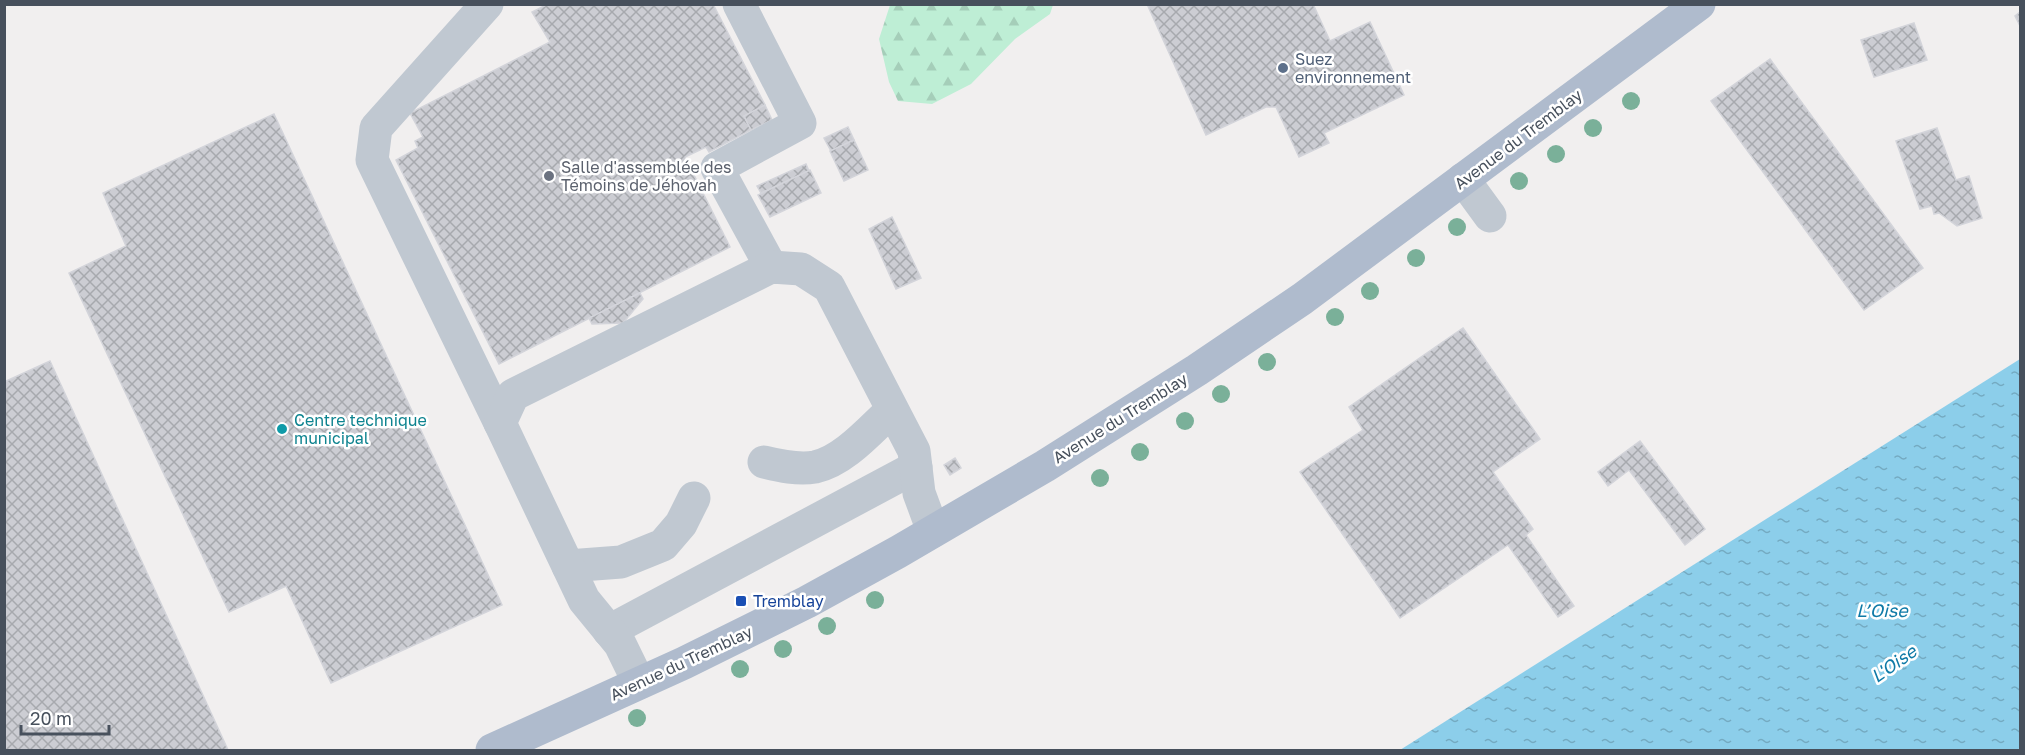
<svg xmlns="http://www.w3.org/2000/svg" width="2025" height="755" font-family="'Golos Text',sans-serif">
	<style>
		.forest { fill: url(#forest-firs) }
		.water { fill: url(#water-ripples) }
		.building { fill: url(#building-cross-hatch); stroke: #d3d4da; stroke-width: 1.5 }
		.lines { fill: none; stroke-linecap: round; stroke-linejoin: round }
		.minor { stroke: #c0c8d1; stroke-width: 33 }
		.major { stroke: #afbbcd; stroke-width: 33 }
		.tree { fill: #7ab099 }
		.service-dot { fill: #5c6f8a; stroke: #fff; stroke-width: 2 }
		.worship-dot { fill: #6b7280; stroke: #fff; stroke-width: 2 }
		.culture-dot { fill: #0f9aa8; stroke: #fff; stroke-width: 2 }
		.transit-dot { fill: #1a4fb4; stroke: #fff; stroke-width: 2 }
		.labels { text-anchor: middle; stroke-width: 5; stroke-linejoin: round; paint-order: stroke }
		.service-label { font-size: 16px; fill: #4e5e75; stroke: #fff; text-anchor: start }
		.street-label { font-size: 16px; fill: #47505c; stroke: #fff }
		.worship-label { font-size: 16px; fill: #5b616d; stroke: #fff; text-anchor: start }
		.culture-label { font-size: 16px; fill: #0d838f; stroke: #fff; text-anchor: start }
		.transit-label { font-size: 16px; fill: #164399; stroke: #fff; text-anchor: start }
		.water-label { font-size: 18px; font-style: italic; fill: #0f7aa7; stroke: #fff }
	</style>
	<defs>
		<pattern id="forest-firs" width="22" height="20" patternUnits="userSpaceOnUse" patternTransform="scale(1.5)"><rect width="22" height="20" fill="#beeed5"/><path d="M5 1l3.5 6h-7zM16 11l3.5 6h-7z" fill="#a5ceb9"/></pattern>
		<pattern id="water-ripples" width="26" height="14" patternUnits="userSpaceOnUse" patternTransform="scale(1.5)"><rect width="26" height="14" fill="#8cceea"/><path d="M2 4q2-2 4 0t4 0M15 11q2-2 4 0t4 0" fill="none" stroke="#74aac1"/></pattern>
		<pattern id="building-cross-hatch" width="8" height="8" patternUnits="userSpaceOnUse" patternTransform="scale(1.5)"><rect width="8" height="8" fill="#cccdd3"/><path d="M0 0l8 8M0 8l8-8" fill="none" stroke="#a7a9ae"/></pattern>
	</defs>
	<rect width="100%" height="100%" fill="#f1efef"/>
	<path class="forest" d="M890,5V4L1053,5L1050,14L1015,39L971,84L932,104L898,101L889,82L879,39Z"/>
	<path class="water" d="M2020,359V748L2017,750H1400Z"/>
	<g class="building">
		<path d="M713,4L765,105L744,116L751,130L709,152L706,147L685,157L730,247L499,364L396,160L418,148L415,141L423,137L410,113L550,42L532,12L546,5Z"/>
		<path d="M1147,4H1313L1330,41L1370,22L1404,95L1324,133L1329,143L1299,157L1276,107H1266L1206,135Z"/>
		<path d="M2020,12V26L2015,16Z"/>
		<path d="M1914,23L1927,60L1874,77L1861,40Z"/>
		<path d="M1770,59L1923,268L1864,310L1711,101Z"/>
		<path d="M765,105L772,120L751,130L744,116Z"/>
		<path d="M274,114L502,605L331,683L286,586L229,612L69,273L126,246L103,193Z"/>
		<path d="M848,127L854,140L831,151L824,138Z"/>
		<path d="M1937,128L1956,180L1969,176L1982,218L1957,226L1939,213L1934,214L1932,206L1920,209L1896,141Z"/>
		<path d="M854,140L868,170L844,181L830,151Z"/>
		<path d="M806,164L809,171L761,193L757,186Z"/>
		<path d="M810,170L821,193L770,217L758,195Z"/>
		<path d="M892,217L921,278L896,289L869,229Z"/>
		<path d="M640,293L643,299L623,323L592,324L589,318Z"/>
		<path d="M1463,328L1540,439L1493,472L1533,529L1526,535L1574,606L1558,617L1508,545L1400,618L1300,472L1363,430L1349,407Z"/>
		<path d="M50,361L228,750H4V382Z"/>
		<path d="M1640,441L1705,529L1685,545L1629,470L1608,486L1598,472Z"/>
		<path d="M955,458L961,468L950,475L944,465Z"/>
	</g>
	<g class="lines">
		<g class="minor">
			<path d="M487,4L376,128L372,160L500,423"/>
			<path d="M739,4L800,123L717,168L771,267"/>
			<path d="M1463,179L1490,216"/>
			<path d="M764,462C780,466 798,470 815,467C844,461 871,429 892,410"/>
			<path d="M568,566L621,562L663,545L681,524L694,498"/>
			<path d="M609,631L916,467"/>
			<path d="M639,683L620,644L584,600L500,423L513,395L771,267L801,269L829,287L914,451L919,493L933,531"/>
		</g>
		<path class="major" d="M492,750L684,663L807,602L898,552L1045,466L1197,370L1302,299L1699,4"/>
	</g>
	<g class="tree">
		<circle cx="1631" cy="101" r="9"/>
		<circle cx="1593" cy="128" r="9"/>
		<circle cx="1556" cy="154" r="9"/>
		<circle cx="1519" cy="181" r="9"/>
		<circle cx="1457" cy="227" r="9"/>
		<circle cx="1416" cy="258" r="9"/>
		<circle cx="1370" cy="291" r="9"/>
		<circle cx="1335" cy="317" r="9"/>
		<circle cx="1267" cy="362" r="9"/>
		<circle cx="1221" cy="394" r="9"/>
		<circle cx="1185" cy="421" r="9"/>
		<circle cx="1140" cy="452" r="9"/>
		<circle cx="1100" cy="478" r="9"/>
		<circle cx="875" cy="600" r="9"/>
		<circle cx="827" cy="626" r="9"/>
		<circle cx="783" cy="649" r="9"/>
		<circle cx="740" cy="669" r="9"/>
		<circle cx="637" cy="718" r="9"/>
	</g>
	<circle class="service-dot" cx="1283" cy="68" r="6"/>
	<circle class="worship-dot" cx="549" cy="176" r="6"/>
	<circle class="culture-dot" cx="282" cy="429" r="6"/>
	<rect class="transit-dot" x="735" y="595" width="12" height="12" rx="3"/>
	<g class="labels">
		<g class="service-label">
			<text x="1295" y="65">Suez<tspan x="1295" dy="18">environnement</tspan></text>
		</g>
		<g class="street-label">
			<text transform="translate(1518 139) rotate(-37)" y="6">Avenue du Tremblay</text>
			<text transform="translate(1120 418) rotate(-32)" y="6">Avenue du Tremblay</text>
			<text transform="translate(681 663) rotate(-25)" y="6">Avenue du Tremblay</text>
		</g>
		<g class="worship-label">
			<text x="561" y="173">Salle d'assemblée des<tspan x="561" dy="18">Témoins de Jéhovah</tspan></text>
		</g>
		<g class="culture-label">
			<text x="294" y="426">Centre technique<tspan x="294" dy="18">municipal</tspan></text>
		</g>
		<g class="transit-label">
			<text x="753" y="607">Tremblay</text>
		</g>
		<g class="water-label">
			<text x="1882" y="617">L’Oise</text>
			<text transform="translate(1894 664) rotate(-35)" y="6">L'Oise</text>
		</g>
	</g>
	<rect width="2025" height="755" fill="none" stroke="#47505c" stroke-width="12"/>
	<path d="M21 725v9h88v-9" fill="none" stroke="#47505c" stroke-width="3"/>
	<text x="30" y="725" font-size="18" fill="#47505c" stroke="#ffffff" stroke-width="4.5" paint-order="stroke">20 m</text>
</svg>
